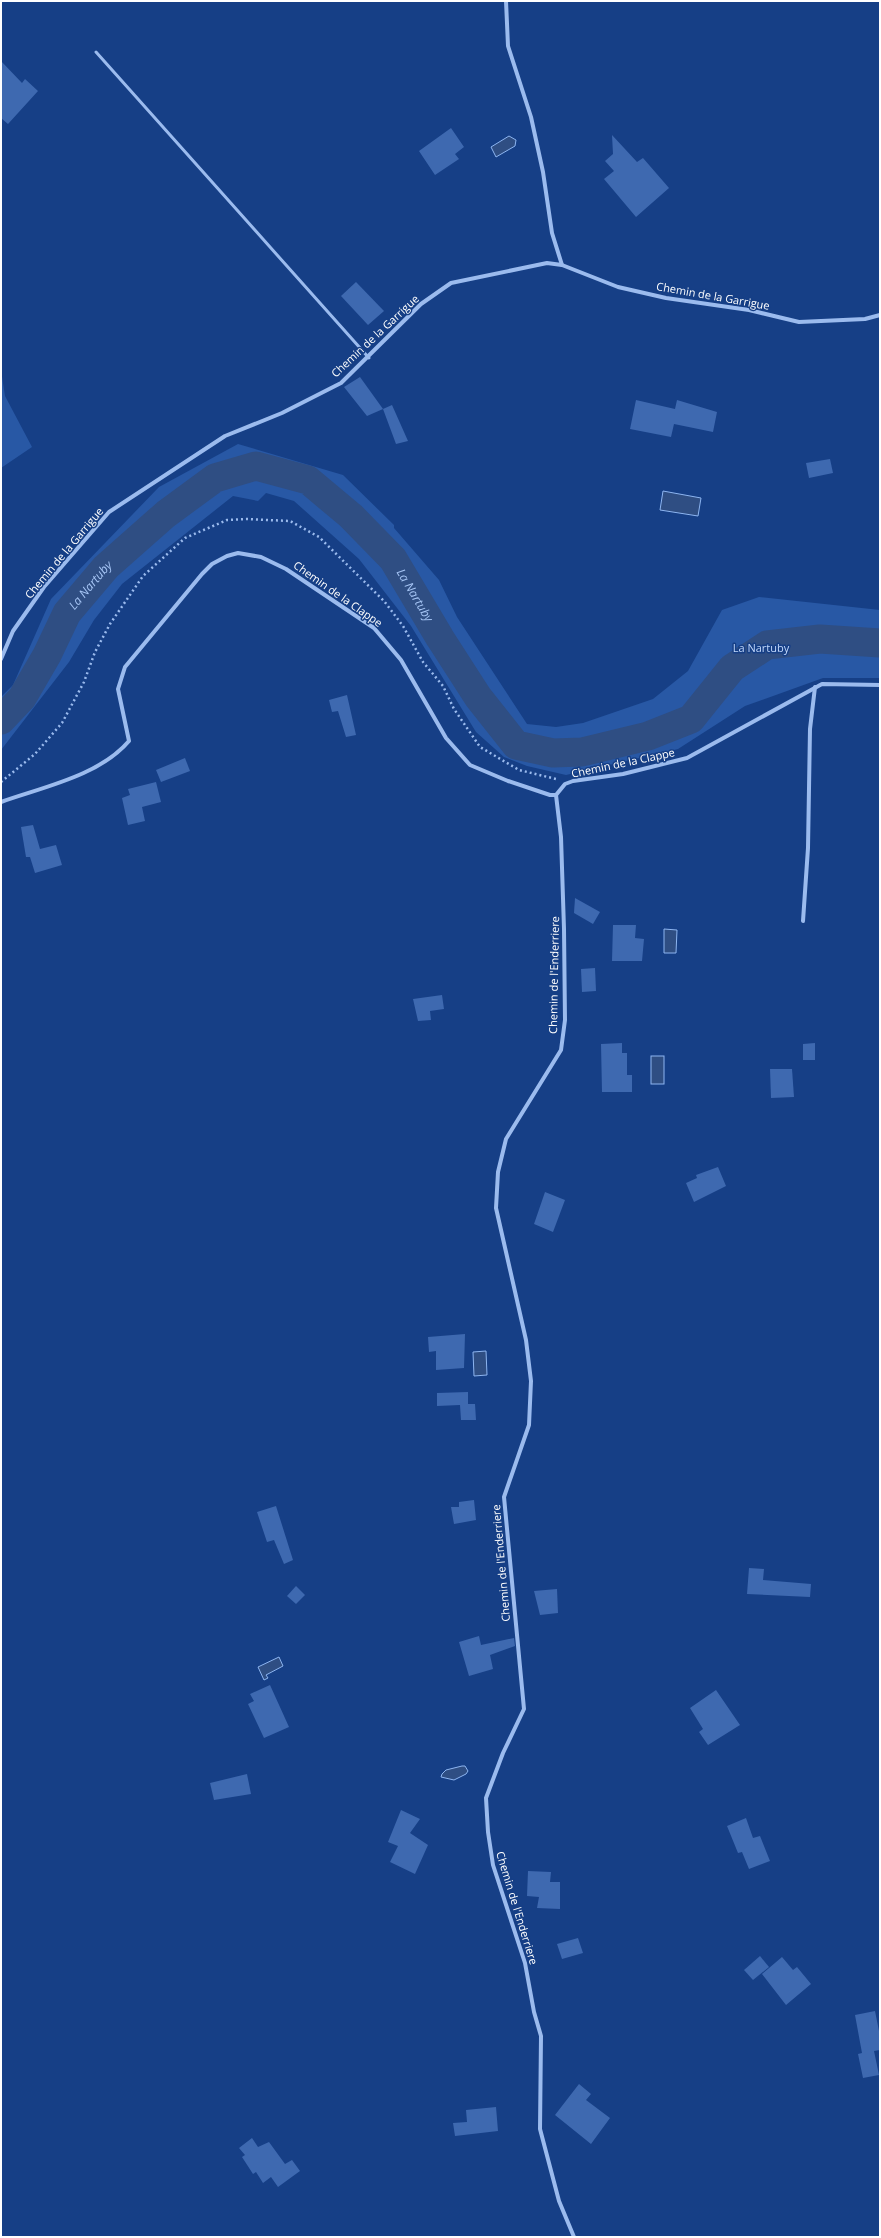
<svg xmlns="http://www.w3.org/2000/svg" width="881" height="2238" font-family="'Open Sans',sans-serif">
	<style>
		.green { fill: #2858a5 }
		.water { fill: #2f4e83; stroke: #8db5f1 }
		.lines { fill: none; stroke-linecap: round; stroke-linejoin: round }
		.river { stroke: #2f4e83; stroke-width: 29 }
		.building { fill: #3e69b0 }
		.path { stroke: #9bbbee; stroke-width: 2.5; stroke-dasharray: 2 3; stroke-linecap: butt }
		.service { stroke: #9bbbee; stroke-width: 3 }
		.minor { stroke: #9bbbee; stroke-width: 4 }
		.labels { text-anchor: middle; stroke-width: 3; stroke-linejoin: round; paint-order: stroke }
		.street-label { font-size: 11px; fill: #fff; stroke: #163f86 }
		.park-label { font-size: 11px; fill: #c1d7fa; stroke: #163f86 }
		.water-label { font-size: 12px; font-style: italic; fill: #a6c5f5; stroke: #163f86 }
	</style>
	<rect width="100%" height="100%" fill="#163f86"/>
	<g class="green">
		<path d="M1,370L5,396L32,447L1,468Z"/>
		<path d="M238,444L343,475L394,525V528L439,580L457,617L527,724L556,727L583,723L653,699L688,671L722,610L759,597L880,610V678H823L745,706L678,749L566,775L527,766L504,757L476,732L411,626L359,559L294,501L266,493L258,501L233,496L122,584L94,620L69,662L1,750V697L13,685L51,599L159,487Z"/>
	</g>
	<g class="water">
		<path d="M509,136L516,140L515,146L496,157L491,147Z"/>
		<path d="M663,491L701,498L698,516L660,510Z"/>
		<path d="M664,929L677,930L676,953H664Z"/>
		<rect x="651" y="1056" width="13" height="28"/>
		<path d="M486,1351L487,1375L474,1376L473,1352Z"/>
		<path d="M279,1657L283,1666L266,1675L268,1678L264,1680L258,1667Z"/>
		<path d="M462,1766H465L468,1771L466,1774L454,1780L441,1777L442,1774L446,1770Z"/>
	</g>
	<g class="lines">
		<path class="river" id="s1" d="M1,720L22,698L47,655L67,613L106,567L166,514L215,478L256,466L308,480L351,516L393,559L440,638L478,697L516,745L553,753L582,752L648,736L691,719L732,668L767,645L820,639L880,643"/>
	</g>
	<g class="building">
		<path d="M1,61L22,83L25,79L38,91L8,124L1,118Z"/>
		<path d="M451,128L464,147L455,154L459,159L435,175L419,151Z"/>
		<path d="M612,135L637,162L643,158L669,188L636,217L604,179L614,171L605,161L613,154Z"/>
		<path d="M356,282L384,311L368,325L341,296Z"/>
		<path d="M360,377L383,409L392,405L408,441L396,444L383,409L367,416L344,387Z"/>
		<path d="M636,400L675,409L677,400L717,412L713,432L674,424L671,437L630,429Z"/>
		<path d="M830,459L833,473L809,478L806,463Z"/>
		<path d="M347,695L356,735L346,737L338,711L332,712L329,700Z"/>
		<path d="M185,758L190,771L161,782L156,770Z"/>
		<path d="M156,782L161,802L142,807L145,821L128,825L122,798L130,795L128,789Z"/>
		<path d="M33,825L40,849L56,845L62,865L35,873L30,857H26L21,827Z"/>
		<path d="M575,898L600,912L593,924L574,913Z"/>
		<path d="M613,925H636L635,938L644,939L642,961H612Z"/>
		<path d="M595,968L596,991L582,992L581,969Z"/>
		<path d="M442,995L444,1009L430,1011L431,1020L418,1021L413,999Z"/>
		<path d="M622,1043V1053H627V1075H632V1092H602L601,1044Z"/>
		<path d="M815,1043V1060H803V1044Z"/>
		<path d="M770,1069H792L794,1097L771,1098Z"/>
		<path d="M718,1167L726,1186L694,1202L686,1183L697,1178L696,1175Z"/>
		<path d="M545,1192L565,1200L553,1232L534,1224Z"/>
		<path d="M465,1334L464,1368L436,1370V1351L429,1352L428,1337Z"/>
		<path d="M468,1392V1404H475L476,1420H461L460,1405L437,1406V1393Z"/>
		<path d="M474,1500L476,1520L454,1524L451,1507H459V1502Z"/>
		<path d="M276,1506L293,1560L284,1564L274,1540L267,1542L257,1512Z"/>
		<path d="M749,1568L764,1569L763,1580L811,1584L810,1597L747,1594Z"/>
		<path d="M296,1586L305,1595L296,1604L287,1596Z"/>
		<path d="M557,1589L558,1613L540,1615L534,1591Z"/>
		<path d="M479,1636L481,1645L514,1638L515,1646L490,1655L493,1669L469,1676L459,1642Z"/>
		<path d="M270,1685L289,1727L264,1738L248,1704L254,1701L250,1694Z"/>
		<path d="M716,1690L740,1725L708,1745L699,1732L703,1729L690,1708Z"/>
		<path d="M247,1774L251,1794L214,1800L210,1783Z"/>
		<path d="M401,1810L420,1819L410,1833L428,1845L415,1874L390,1862L398,1846L388,1842Z"/>
		<path d="M746,1818L753,1838L760,1836L770,1861L749,1869L742,1852L738,1853L727,1826Z"/>
		<path d="M528,1871L551,1872L550,1882H560V1909L537,1908L539,1897L527,1896Z"/>
		<path d="M578,1938L583,1953L562,1959L557,1944Z"/>
		<path d="M760,1956L769,1967L753,1980L744,1970Z"/>
		<path d="M782,1957L793,1970L797,1967L811,1984L786,2005L762,1974Z"/>
		<path d="M875,2011L880,2036V2050L874,2051L879,2075L863,2078L858,2054L862,2053L855,2015Z"/>
		<path d="M579,2084L591,2094L586,2100L610,2118L591,2144L555,2115Z"/>
		<path d="M496,2107L498,2131L455,2136L453,2123L467,2122L466,2110Z"/>
		<path d="M252,2138L258,2147L269,2142L285,2164L292,2160L300,2171L278,2187L271,2177L263,2183L256,2172L253,2174L242,2157L245,2155L239,2148Z"/>
	</g>
	<g class="lines">
		<path class="path" d="M1,782L35,754L62,723L84,682L95,652L110,624L143,576L185,538L227,520L246,519L290,521L319,537L384,601L403,626L423,662L443,686L454,709L480,747L519,770L556,779"/>
		<path class="service" d="M96,52L369,358"/>
		<g class="minor">
			<path d="M506,1L508,46L531,117L543,172L552,233L562,265"/>
			<path d="M1,659L13,631L44,587L109,512L225,436L282,413L341,383L421,304L451,283L547,263L562,265L618,287L666,298L749,310L799,322L865,319L880,315"/>
			<path d="M556,795L561,837L564,929L565,1020L561,1050L506,1139L498,1172L496,1208L526,1340L531,1381L529,1425L504,1497L524,1709L503,1753L486,1798L488,1832L493,1865L525,1963L534,2012L541,2036L540,2129L559,2201L574,2237"/>
			<path d="M1,802C43,787 99,776 129,741L118,689L125,667L202,574L212,564L227,556L238,553L261,557L286,569L374,628L401,660L446,738L470,765L508,781L550,795H556L565,784L573,781L623,774L687,758L822,684L880,685"/>
			<path d="M803,921L808,848L810,729L815,687"/>
		</g>
	</g>
	<g class="labels">
		<g class="street-label">
			<text transform="translate(713 296) rotate(10)" y="4">Chemin de la Garrigue</text>
			<text transform="translate(375 336) rotate(-43)" y="4">Chemin de la Garrigue</text>
			<text transform="translate(64 553) rotate(-50)" y="4">Chemin de la Garrigue</text>
			<text transform="translate(338 594) rotate(35)" y="4">Chemin de la Clappe</text>
			<text transform="translate(623 763) rotate(-12)" y="4">Chemin de la Clappe</text>
			<text transform="translate(554 975) rotate(-89)" y="4">Chemin de l'Enderriere</text>
			<text transform="translate(501 1563) rotate(-95)" y="4">Chemin de l'Enderriere</text>
			<text transform="translate(517 1908) rotate(73)" y="4">Chemin de l'Enderriere</text>
		</g>
		<g class="park-label">
			<text x="761" y="652">La Nartuby</text>
		</g>
		<g class="water-label">
			<text dy="4" stroke="none"><textPath href="#s1" startOffset="163">La Nartuby</textPath></text>
			<text dy="4" stroke="none"><textPath href="#s1" startOffset="583">La Nartuby</textPath></text>
		</g>
	</g>
	<rect width="881" height="2238" fill="none" stroke="#ffffff" stroke-width="4"/>
</svg>
